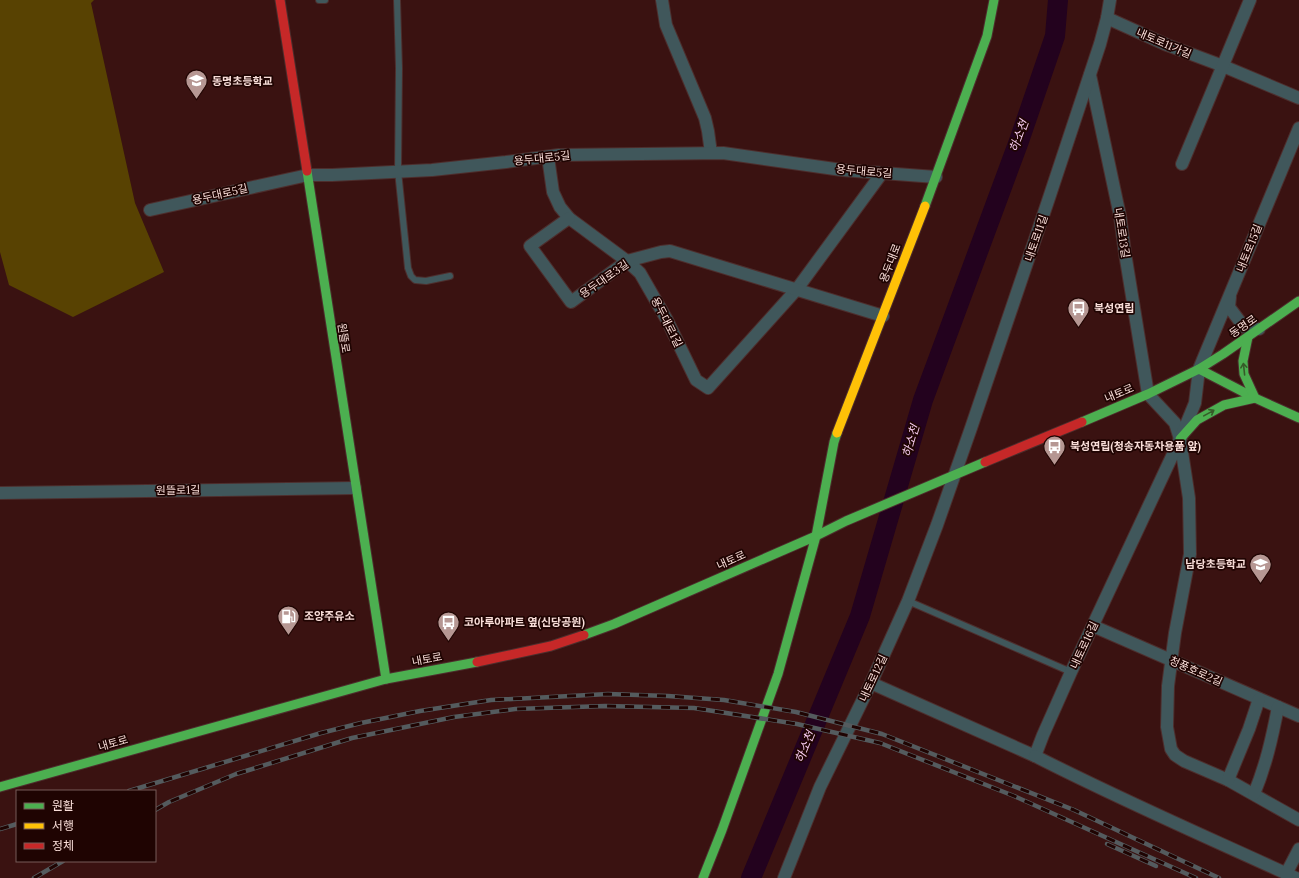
<svg xmlns="http://www.w3.org/2000/svg" width="1299" height="878" font-family="Lora,'Noto Sans KR',serif">
	<style>
		.green { fill: #584202 }
		.lines { fill: none; stroke-linecap: round; stroke-linejoin: round }
		.river { stroke: #23021e; stroke-width: 20 }
		.lane-casing { stroke: #4d2e2d; stroke-width: 8 }
		.street-casing { stroke: #4d2e2d; stroke-width: 14 }
		.fast-casing { stroke: #4d2e2d; stroke-width: 11 }
		.slow-casing { stroke: #4d2e2d; stroke-width: 11 }
		.jam-casing { stroke: #4d2e2d; stroke-width: 11 }
		.lane { stroke: #40575b; stroke-width: 6 }
		.street { stroke: #40575b; stroke-width: 12 }
		.fast { stroke: #4caf50; stroke-width: 9 }
		.slow { stroke: #ffc107; stroke-width: 9 }
		.jam { stroke: #c62828; stroke-width: 9 }
		.rail-casing { stroke: #545b5e; stroke-width: 4.5 }
		.rail { stroke: #1f0402; stroke-width: 3; stroke-dasharray: 9; stroke-linecap: butt }
		.oneway { stroke: #365a29 }
		.labels { text-anchor: middle; stroke-width: 3.5; stroke-linejoin: round; paint-order: stroke }
		.street-label { font-size: 11px; fill: #f9ded9; stroke: #1f0402 }
		.poi-label { font-size: 11px; font-weight: bold; fill: #f9ded9; stroke: #1f0402; text-anchor: start }
		.water-label { font-size: 12px; font-style: italic; fill: #f9cef3; stroke: #1f0402 }
	</style>
	<rect width="100%" height="100%" fill="#3a1211"/>
	<path class="green" d="M0,0H94L91,3L135,203L164,272L73,317L9,285L0,252Z"/>
	<g class="lines">
		<path class="river" d="M751,878L860,616L923,400L1019,141L1055,36L1058,0"/>
		<defs>
			<g id="lane">
				<path d="M319,0H325"/>
				<path d="M397,0L399,68L398,171L408,268L411,276L415,280L426,281L450,276"/>
				<path d="M908,601L1071,672"/>
			</g>
			<g id="street">
				<path d="M662,0L666,25L705,118L708,131L711,153"/>
				<path d="M1107,18L1167,45L1223,66L1299,98"/>
				<path d="M1090,75L1120,216L1125,253L1148,394L1175,423L1180,439L1189,498L1190,554L1175,633L1168,686L1167,727L1171,749L1175,755L1184,761L1228,780L1299,820"/>
				<path d="M548,157L553,192L560,207L569,218L627,261L640,273L667,320L696,380L708,388L797,289L882,173"/>
				<path d="M1182,164L1250,0"/>
				<path d="M150,210L308,175H332L432,170L506,162L559,155L723,153L842,170L936,177"/>
				<path d="M569,218L530,246L571,302L627,261L661,252L670,251L883,316"/>
				<path d="M1230,297L1229,307L1244,327L1259,329"/>
				<path d="M0,493L355,488"/>
				<path d="M1093,626L1299,716"/>
				<path d="M871,683L1035,756L1043,735L1071,672L1181,437L1195,403L1199,369L1299,128"/>
				<path d="M1035,756C1121,800 1209,838 1296,878"/>
				<path d="M1228,780L1249,729L1259,699"/>
				<path d="M1254,794C1266,765 1272,738 1278,707"/>
				<path d="M1286,874L1299,849"/>
				<path d="M784,878L820,787L871,683L908,601L937,525L971,428L1048,201L1100,44L1107,18L1110,0"/>
			</g>
			<g id="fast">
				<path d="M307,171L386,679"/>
				<path d="M925,206L987,36L994,0"/>
				<path d="M1199,369L1223,354L1299,301"/>
				<path d="M1082,422L1148,394L1199,369L1255,398L1299,418"/>
				<path d="M1180,439L1197,420L1224,405L1255,398L1244,374L1243,361L1248,337"/>
				<path d="M584,635L614,624L816,536L846,521L985,462"/>
				<path d="M0,787L386,679L477,662"/>
				<path d="M703,878L722,830L778,674L816,536L834,442L837,433"/>
			</g>
			<path id="slow" d="M837,433L925,206"/>
			<g id="jam">
				<path d="M280,0L307,171"/>
				<path d="M985,462L1082,422"/>
				<path d="M477,662L551,646L584,635"/>
			</g>
		</defs>
		<use href="#lane" class="lane-casing"/>
		<use href="#street" class="street-casing"/>
		<use href="#fast" class="fast-casing"/>
		<use href="#slow" class="slow-casing"/>
		<use href="#jam" class="jam-casing"/>
		<use href="#lane" class="lane"/>
		<use href="#street" class="street"/>
		<use href="#fast" class="fast"/>
		<use href="#slow" class="slow"/>
		<use href="#jam" class="jam"/>
		<defs>
			<g id="rail">
				<path d="M129,791L321,733L361,723L420,711L491,700L608,694L668,696L724,700L796,712L882,734L1074,810L1219,878"/>
				<path d="M155,810L169,802L236,774L352,738L454,717L515,709L605,706L694,708L797,724L880,743L1014,796L1196,878"/>
				<path d="M0,829L17,824"/>
				<path d="M1107,844L1156,866"/>
				<path d="M34,878L63,861"/>
			</g>
		</defs>
		<use href="#rail" class="rail-casing"/>
		<use href="#rail" class="rail"/>
	</g>
	<defs><path id="oneway-shaft" d="M-6 0H5M1.5-3L5.5 0L1.5 3" fill="none" stroke-width="1.6" stroke-linecap="round" stroke-linejoin="round"/></defs>
	<g class="oneway">
		<use href="#oneway-shaft" transform="translate(1244 369) rotate(-96)"/>
		<use href="#oneway-shaft" transform="translate(1209 413) rotate(-29)"/>
	</g>
	<defs>
		<symbol id="school-pin" viewBox="-11 -11 22 30"><path d="M0 17L-7.5 6A9.5 9.5 0 1 1 7.5 6Z" fill="#b69793" stroke="#1f0402"/><path d="M0-5L7-2L0 1L-7-2ZM-4 1L0 2.5L4 1V4Q0 6-4 4Z" fill="#fff"/></symbol>
		<symbol id="bus-pin" viewBox="-11 -11 22 30"><path d="M0 17L-7.5 6A9.5 9.5 0 1 1 7.5 6Z" fill="#b69793" stroke="#1f0402"/><path d="M-5-6H5V4H4V6H2V4H-2V6H-4V4H-5ZM-3.5-4V0h7V-4ZM-3.5 1.2v1.5H-2V1.2ZM2 1.2v1.5H3.5V1.2Z" fill="#fff"/></symbol>
		<symbol id="fuel-pin" viewBox="-11 -11 22 30"><path d="M0 17L-7.5 6A9.5 9.5 0 1 1 7.5 6Z" fill="#b69793" stroke="#1f0402"/><path d="M-5.5-6h7V0h2V4h1.3V-2.5L3-4.5l.8-.8L6-3V5H2.5V1h-1V6h-7ZM-4.2-4.7v3.2H.2V-4.7Z" fill="#fff"/></symbol>
	</defs>
	<g fill-rule="evenodd">
		<use href="#school-pin" x="184" y="68" width="25" height="34"/>
		<use href="#bus-pin" x="1066" y="296" width="25" height="34"/>
		<use href="#bus-pin" x="1042" y="434" width="25" height="34"/>
		<use href="#school-pin" x="1248" y="552" width="25" height="34"/>
		<use href="#fuel-pin" x="276" y="604" width="25" height="34"/>
		<use href="#bus-pin" x="436" y="610" width="25" height="34"/>
	</g>
	<g class="labels">
		<g class="street-label">
			<text transform="translate(1164 43) rotate(23)" y="4">내토로11가길</text>
			<text transform="translate(542 158) rotate(-6)" y="4">용두대로5길</text>
			<text transform="translate(864 171) rotate(5)" y="4">용두대로5길</text>
			<text transform="translate(220 194) rotate(-13)" y="4">용두대로5길</text>
			<text transform="translate(1122 233) rotate(81)" y="4">내토로13길</text>
			<text transform="translate(1036 238) rotate(-71)" y="4">내토로11길</text>
			<text transform="translate(1249 248) rotate(-68)" y="4">내토로15길</text>
			<text transform="translate(890 263) rotate(-69)" y="4">용두대로</text>
			<text transform="translate(604 279) rotate(-35)" y="4">용두대로3길</text>
			<text transform="translate(667 322) rotate(63)" y="4">용두대로1길</text>
			<text transform="translate(1243 326) rotate(-35)" y="4">동명로</text>
			<text transform="translate(344 338) rotate(81)" y="4">원뜰로</text>
			<text transform="translate(1119 393) rotate(-23)" y="4">내토로</text>
			<text transform="translate(178 490) rotate(-1)" y="4">원뜰로1길</text>
			<text transform="translate(731 560) rotate(-24)" y="4">내토로</text>
			<text transform="translate(1084 645) rotate(-65)" y="4">내토로16길</text>
			<text transform="translate(427 659) rotate(-11)" y="4">내토로</text>
			<text transform="translate(1196 671) rotate(24)" y="4">청풍호로2길</text>
			<text transform="translate(873 678) rotate(-65)" y="4">내토로12길</text>
			<text transform="translate(113 743) rotate(-16)" y="4">내토로</text>
		</g>
		<g class="poi-label">
			<text x="212" y="85">동명초등학교</text>
			<text x="1094" y="312">북성연립</text>
			<text x="1070" y="450">북성연립(청송자동차용품 앞)</text>
			<text x="1246" y="568" text-anchor="end">남당초등학교</text>
			<text x="304" y="620">조양주유소</text>
			<text x="464" y="626">코아루아파트 옆(신당공원)</text>
		</g>
		<g class="water-label">
			<text transform="translate(1019 136) rotate(-70)" y="4">하소천</text>
			<text transform="translate(911 441) rotate(-74)" y="4">하소천</text>
			<text transform="translate(805 747) rotate(-68)" y="4">하소천</text>
		</g>
	</g>
	<rect x="16" y="790" width="140" height="72" fill="#1f0402" stroke="#765b58"/>
	<rect x="24" y="803" width="20" height="6" fill="#4caf50" stroke="#765b58"/>
	<text x="52" y="810" font-size="12" fill="#f9ded9">원활</text>
	<rect x="24" y="823" width="20" height="6" fill="#ffc107" stroke="#765b58"/>
	<text x="52" y="830" font-size="12" fill="#f9ded9">서행</text>
	<rect x="24" y="843" width="20" height="6" fill="#c62828" stroke="#765b58"/>
	<text x="52" y="850" font-size="12" fill="#f9ded9">정체</text>
</svg>
